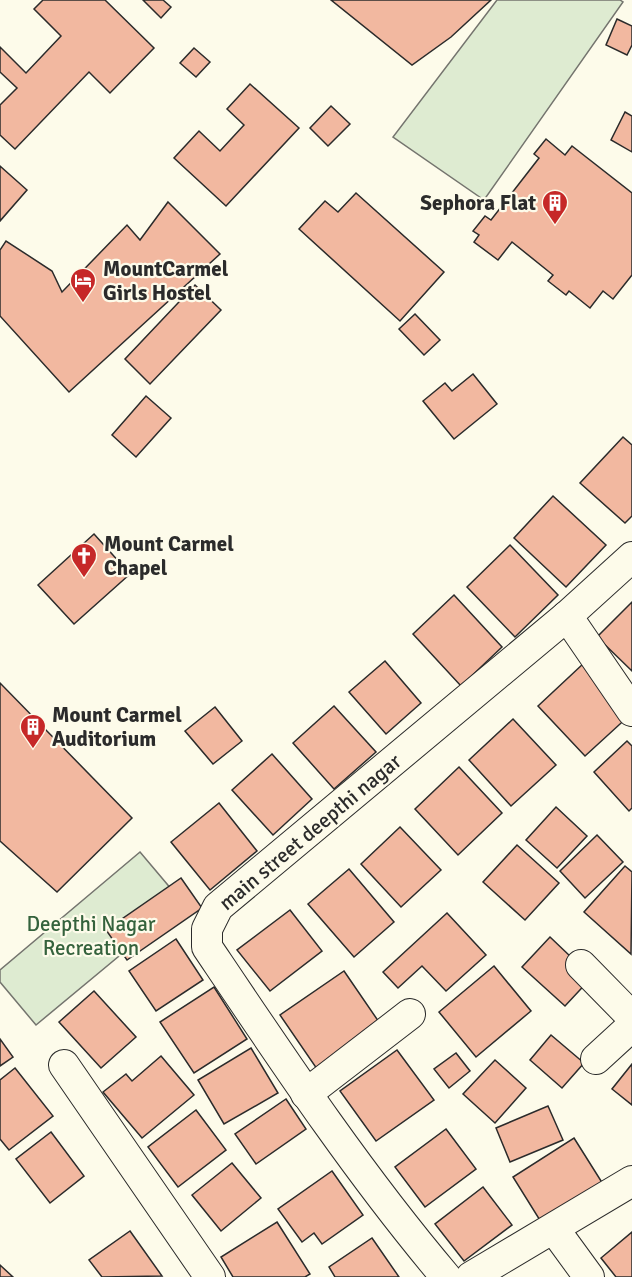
<svg xmlns="http://www.w3.org/2000/svg" width="632" height="1277" font-family="Signika,sans-serif">
	<style>
		.green { fill: #deebd1; stroke: #74746e; stroke-width: 1.5 }
		.building { fill: #f2b8a0; stroke: #2b2b2b; stroke-width: 1.5 }
		.lines { fill: none; stroke-linecap: round; stroke-linejoin: round }
		.street-casing { stroke: #2b2b2b; stroke-width: 32 }
		.street { stroke: #fdfbea; stroke-width: 30 }
		.labels { text-anchor: middle; stroke-width: 4.5; stroke-linejoin: round; paint-order: stroke }
		.poi-label { font-size: 21px; font-weight: bold; fill: #2b2b2b; stroke: #fdfbea; text-anchor: start }
		.street-label { font-size: 21px; fill: #2b2b2b; stroke: #fdfbea }
		.park-label { font-size: 21px; fill: #34623c; stroke: #fdfbea }
	</style>
	<rect width="100%" height="100%" fill="#fdfbea"/>
	<g class="green">
		<path d="M497,0H620L623,2L484,200L393,137Z"/>
		<path d="M140,852L183,903L36,1025L0,982V970Z"/>
	</g>
	<g class="building">
		<path d="M43,0H105L154,48L110,93L89,72L15,149L0,135V105L17,88L0,72V47L26,73L61,36L34,9Z"/>
		<path d="M143,0H163L171,7L161,18Z"/>
		<path d="M331,0H491L451,37L412,65Z"/>
		<path d="M617,19L632,26V45L627,55L606,45Z"/>
		<path d="M194,48L210,62L196,77L180,63Z"/>
		<path d="M250,84L299,128L226,206L174,158L199,131L220,151L244,125L227,109Z"/>
		<path d="M331,106L350,124L328,146L310,128Z"/>
		<path d="M625,112L632,116V152L611,140Z"/>
		<path d="M546,139L565,155L572,146L632,193V275L613,299L603,291L590,308L569,291L566,295L548,281L553,275L512,242L498,260L474,242L479,235L473,231L485,216L491,220L539,158L534,154Z"/>
		<path d="M0,166L27,190L0,221Z"/>
		<path d="M356,193L444,272L400,321L299,229L325,201L338,212Z"/>
		<path d="M168,202L220,254L69,392L0,316V250L6,241L52,271L62,292L127,225L140,240Z"/>
		<path d="M195,285L221,310L150,384L125,359Z"/>
		<path d="M415,314L440,340L424,355L399,329Z"/>
		<path d="M473,374L497,404L454,439L423,401L445,383L452,391Z"/>
		<path d="M146,396L171,418L136,457L112,435Z"/>
		<path d="M623,437L632,445V516L625,523L580,483Z"/>
		<path d="M553,496L606,545L566,587L514,538Z"/>
		<path d="M94,534L130,574L74,624L38,585Z"/>
		<path d="M510,545L558,595L515,637L467,587Z"/>
		<path d="M454,595L502,647L461,686L413,634Z"/>
		<path d="M632,602V671L597,637Z"/>
		<path d="M385,661L421,703L386,734L349,692Z"/>
		<path d="M584,663L631,714L585,756L538,706Z"/>
		<path d="M0,683L132,818L57,892L0,841Z"/>
		<path d="M334,706L376,752L334,789L293,743Z"/>
		<path d="M215,707L242,741L213,764L185,731Z"/>
		<path d="M513,719L556,765L511,806L469,760Z"/>
		<path d="M627,741L632,746V808L629,811L594,772Z"/>
		<path d="M272,754L312,799L273,835L232,790Z"/>
		<path d="M459,767L502,813L458,855L415,809Z"/>
		<path d="M219,803L257,851L210,890L171,842Z"/>
		<path d="M556,807L587,836L557,868L526,840Z"/>
		<path d="M400,827L441,870L401,907L361,864Z"/>
		<path d="M597,835L623,862L585,898L560,871Z"/>
		<path d="M517,845L559,883L525,920L483,882Z"/>
		<path d="M625,866L632,872L631,954L584,912Z"/>
		<path d="M349,869L394,922L354,957L308,904Z"/>
		<path d="M181,878L202,908L127,960L106,930Z"/>
		<path d="M290,910L322,951L270,991L237,950Z"/>
		<path d="M447,913L486,955L446,991L422,966L398,988L383,972Z"/>
		<path d="M550,937L592,977L565,1006L522,967Z"/>
		<path d="M176,939L203,980L156,1011L129,971Z"/>
		<path d="M494,966L531,1011L476,1057L439,1012Z"/>
		<path d="M344,971L381,1025L317,1069L280,1015Z"/>
		<path d="M214,987L247,1039L194,1073L160,1022Z"/>
		<path d="M94,991L136,1037L101,1068L59,1022Z"/>
		<path d="M551,1035L584,1063L562,1088L530,1060Z"/>
		<path d="M0,1039L13,1057L0,1066Z"/>
		<path d="M251,1048L278,1093L224,1124L198,1080Z"/>
		<path d="M397,1050L434,1100L376,1141L340,1091Z"/>
		<path d="M456,1053L470,1071L449,1088L434,1069Z"/>
		<path d="M161,1056L194,1095L142,1138L103,1092L126,1074L132,1081Z"/>
		<path d="M495,1060L526,1088L495,1123L463,1094Z"/>
		<path d="M632,1064V1105L612,1089Z"/>
		<path d="M15,1068L53,1116L9,1150L0,1139V1080Z"/>
		<path d="M286,1099L306,1129L256,1164L235,1134Z"/>
		<path d="M548,1106L563,1140L510,1162L496,1128Z"/>
		<path d="M196,1110L226,1150L178,1187L148,1147Z"/>
		<path d="M446,1129L476,1169L425,1207L395,1167Z"/>
		<path d="M51,1132L84,1176L50,1203L16,1159Z"/>
		<path d="M574,1138L608,1192L546,1230L513,1177Z"/>
		<path d="M232,1163L261,1198L221,1231L192,1195Z"/>
		<path d="M332,1171L363,1215L322,1244L314,1233L302,1242L278,1209Z"/>
		<path d="M483,1187L512,1225L464,1261L435,1224Z"/>
		<path d="M277,1222L310,1274L305,1277H233L221,1257Z"/>
		<path d="M130,1231L162,1276L102,1277L89,1260Z"/>
		<path d="M632,1232V1277H616L601,1258Z"/>
		<path d="M372,1238L399,1277H335L329,1267Z"/>
		<path d="M0,1265L13,1277H0Z"/>
	</g>
	<g class="lines">
		<defs>
			<g id="street">
				<path d="M567,616L632,711"/>
				<path d="M581,965L632,1017"/>
				<path d="M596,1059L632,1026"/>
				<path d="M64,1065L210,1277"/>
				<path d="M306,1094L410,1014"/>
				<path d="M554,1229L589,1277"/>
				<path d="M446,1277C358,1173 283,1060 207,947V929L218,907L567,616L632,557"/>
				<path d="M471,1277L632,1181"/>
			</g>
		</defs>
		<use href="#street" class="street-casing"/>
		<use href="#street" class="street"/>
	</g>
	<defs>
		<symbol id="building-pin" viewBox="-11 -11 22 30"><path d="M0 17L-7.5 6A9.5 9.5 0 1 1 7.5 6Z" fill="#c62828" stroke="#fdfbea"/><path d="M-4-6H4V6H1V3H-1V6H-4ZM-2.5-4.3h1.7v1.8h-1.7ZM.8-4.3h1.7v1.8H.8ZM-2.5-1h1.7V.8h-1.7ZM.8-1h1.7V.8H.8Z" fill="#fff"/></symbol>
		<symbol id="hotel-pin" viewBox="-11 -11 22 30"><path d="M0 17L-7.5 6A9.5 9.5 0 1 1 7.5 6Z" fill="#c62828" stroke="#fdfbea"/><path d="M-6-4.5h1.5V1H6V5H4.5V3h-9V5H-6ZM-4 0a1.8 1.8 0 1 1 3.6 0ZM.5 0V-2.5h3Q6-2.5 6 0Z" fill="#fff"/></symbol>
		<symbol id="church-pin" viewBox="-11 -11 22 30"><path d="M0 17L-7.5 6A9.5 9.5 0 1 1 7.5 6Z" fill="#c62828" stroke="#fdfbea"/><path d="M-1.2-6h2.4v3.5h3.3v2.4h-3.3V6h-2.4V-.1h-3.3v-2.4h3.3Z" fill="#fff"/></symbol>
	</defs>
	<g fill-rule="evenodd">
		<use href="#building-pin" x="540" y="188" width="30" height="40"/>
		<use href="#hotel-pin" x="68" y="266" width="30" height="40"/>
		<use href="#church-pin" x="69" y="541" width="30" height="40"/>
		<use href="#building-pin" x="18" y="712" width="30" height="40"/>
	</g>
	<g class="labels">
		<g class="poi-label">
			<text x="536" y="210" text-anchor="end">Sephora Flat</text>
			<text x="103" y="276">MountCarmel<tspan x="103" dy="24">Girls Hostel</tspan></text>
			<text x="104" y="551">Mount Carmel<tspan x="104" dy="24">Chapel</tspan></text>
			<text x="52" y="722">Mount Carmel<tspan x="52" dy="24">Auditorium</tspan></text>
		</g>
		<g class="street-label">
			<text transform="translate(310 832) rotate(-40)" y="7">main street deepthi nagar</text>
		</g>
		<g class="park-label">
			<text x="91" y="931">Deepthi Nagar<tspan x="91" dy="24">Recreation</tspan></text>
		</g>
	</g>
</svg>
